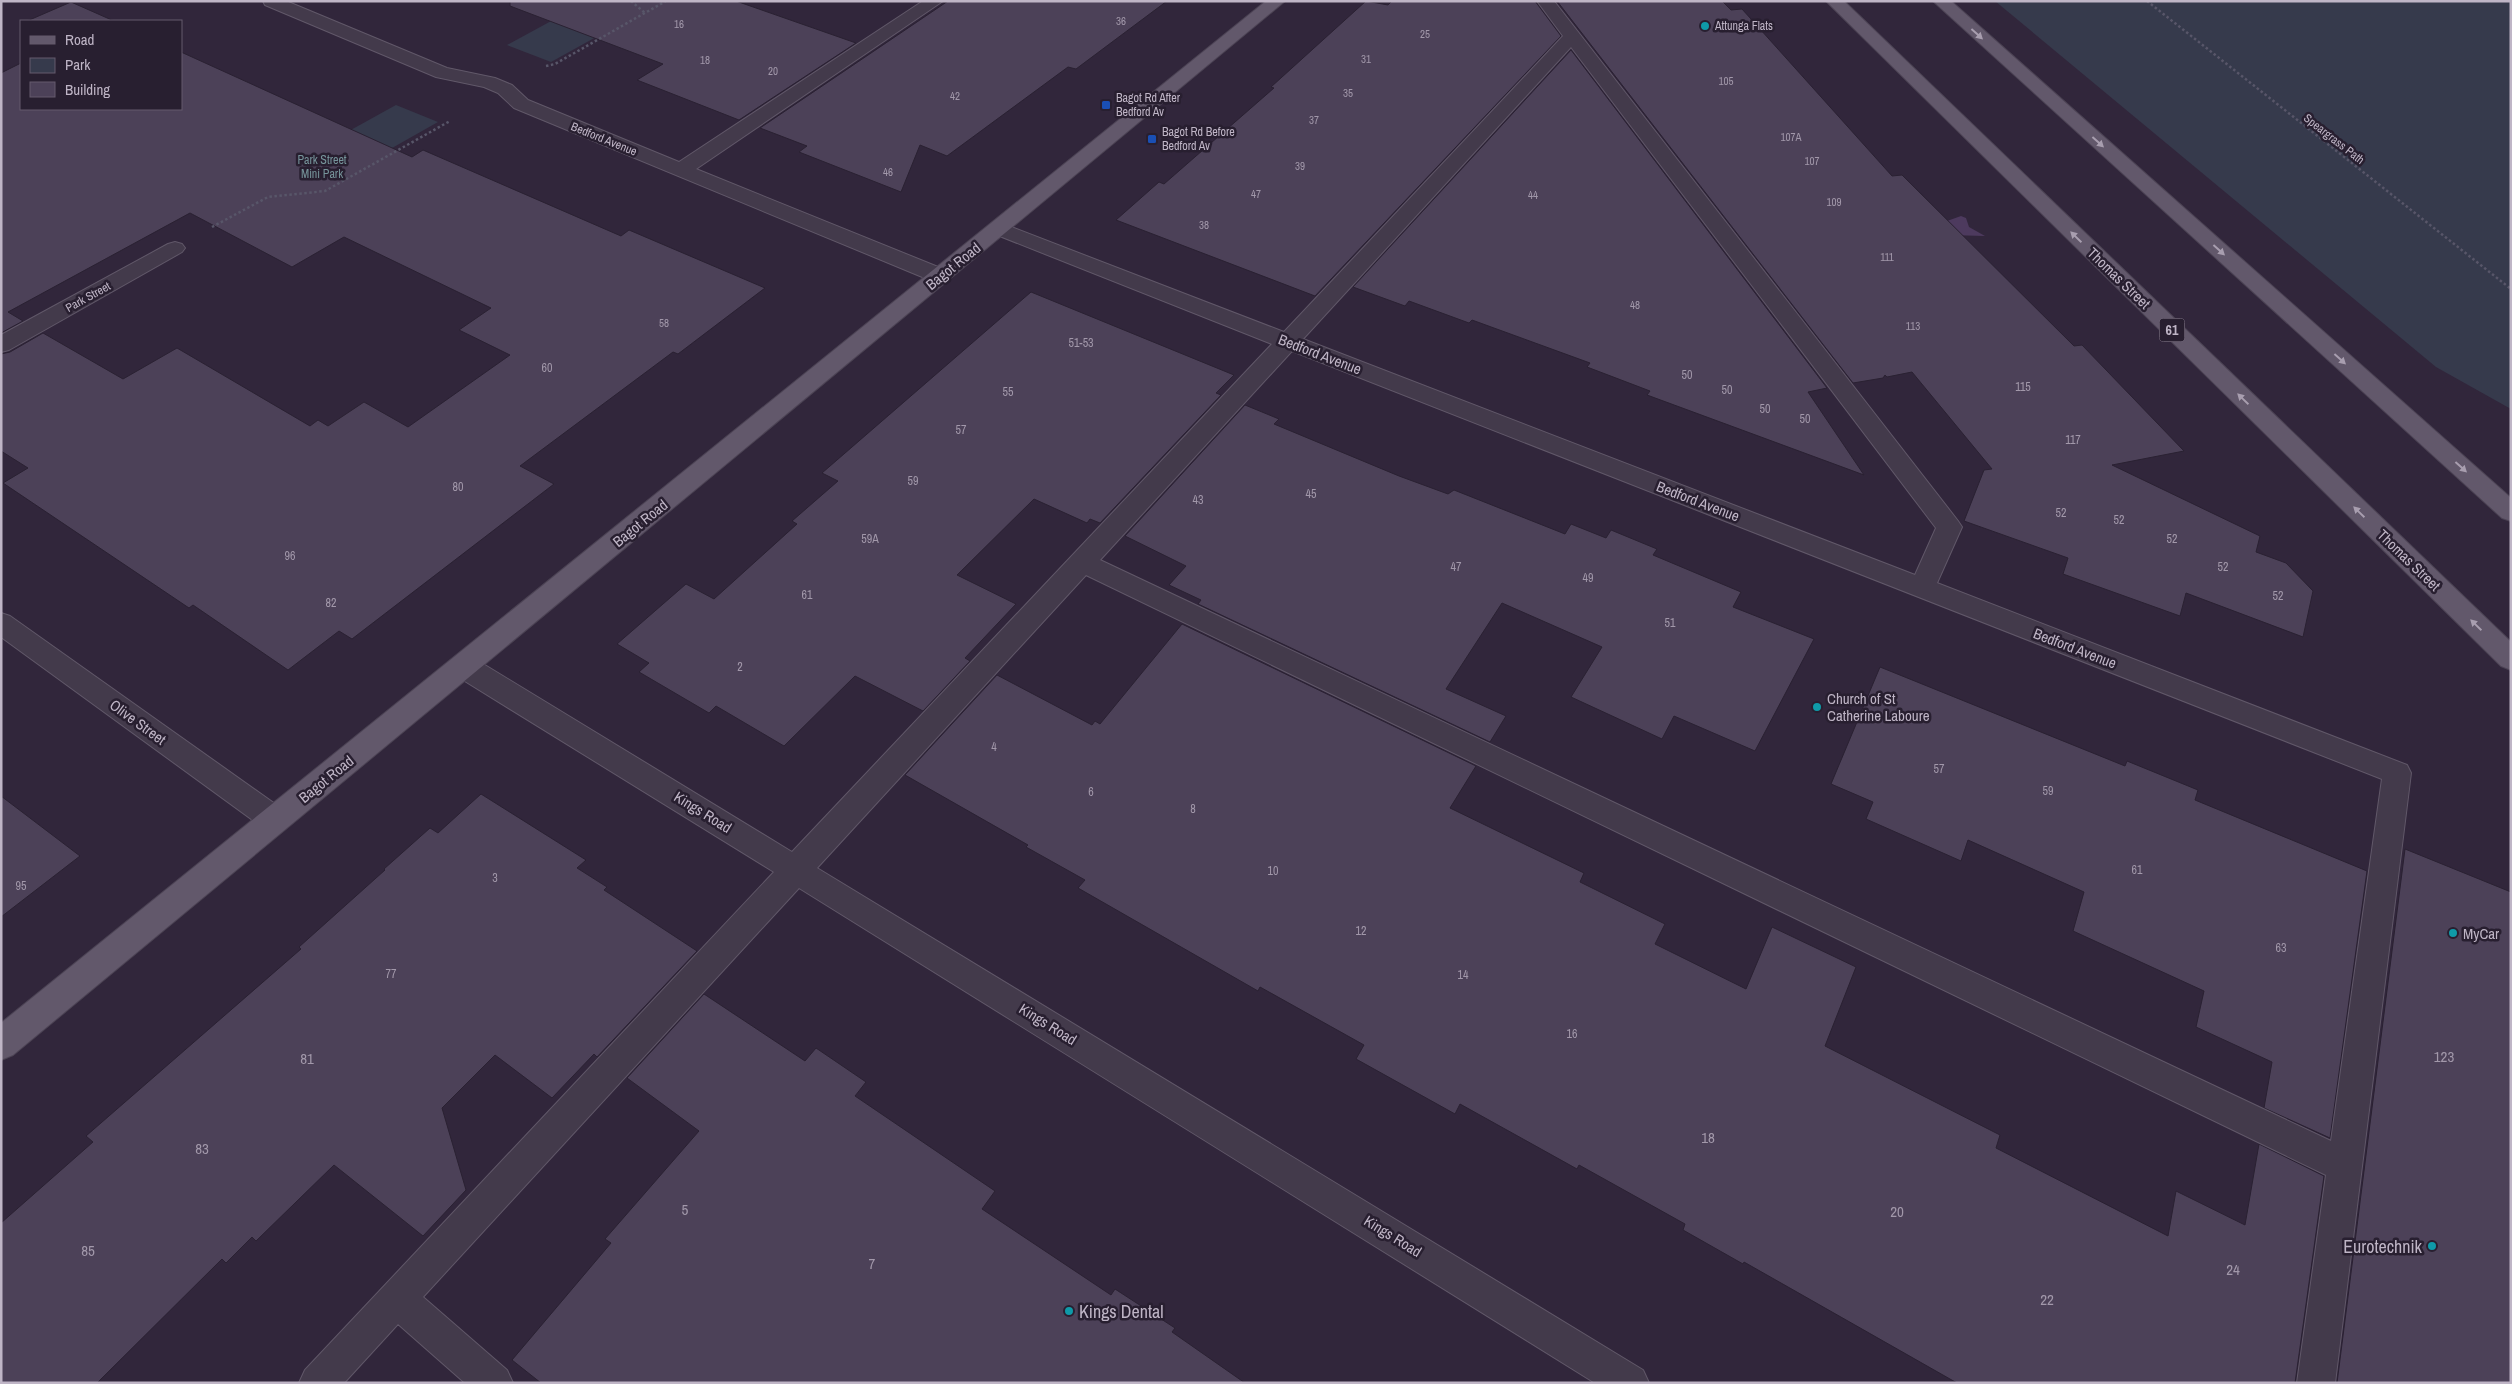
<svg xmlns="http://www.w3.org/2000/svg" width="2512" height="1384" viewBox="0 0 2512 1384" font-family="'Archivo Narrow',sans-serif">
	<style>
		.green { fill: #363a4c }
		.water { fill: #4d3a5e }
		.building { fill: #4c4158; stroke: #2a2132 }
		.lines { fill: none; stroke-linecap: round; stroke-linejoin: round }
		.minor-casing { stroke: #615869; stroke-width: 2 }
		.major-casing { stroke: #4c4354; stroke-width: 2 }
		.path { stroke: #585669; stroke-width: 2.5; stroke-dasharray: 2.5 2.5; stroke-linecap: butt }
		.minor { fill: #433a4b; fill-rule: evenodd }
		.major { fill: #62586b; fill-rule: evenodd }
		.oneway { fill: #a89eaf }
		.culture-dot { fill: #0f9aa8; stroke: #281f30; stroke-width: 2 }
		.transit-dot { fill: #1a4fb4; stroke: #281f30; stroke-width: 2 }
		.labels { text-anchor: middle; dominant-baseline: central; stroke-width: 5; stroke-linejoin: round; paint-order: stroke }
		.far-number-label { font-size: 11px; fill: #a298aa }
		.far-poi-label { font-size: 12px; fill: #bfb5c6; stroke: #281f30; text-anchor: start }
		.far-street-label { font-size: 12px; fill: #bfb5c6; stroke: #281f30 }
		.far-park-label { font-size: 12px; fill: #76949a; stroke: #281f30 }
		.number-label { font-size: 12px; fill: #a298aa }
		.shield { fill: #281f30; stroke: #928899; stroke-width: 1 }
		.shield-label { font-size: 14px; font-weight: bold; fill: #bfb5c6 }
		.street-label { font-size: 15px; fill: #bfb5c6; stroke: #281f30 }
		.poi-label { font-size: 15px; fill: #bfb5c6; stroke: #281f30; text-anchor: start }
		.near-number-label { font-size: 15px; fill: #a298aa }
		.near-poi-label { font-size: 18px; fill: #bfb5c6; stroke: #281f30; text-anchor: end }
	</style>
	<rect width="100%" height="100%" fill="#31263b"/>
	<g class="green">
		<path d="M588,1l64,5 -101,56 -44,-17z"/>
		<path d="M1995,1h516v408l-75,-42z"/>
		<path d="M396,105l42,17 -115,65 -41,-19z"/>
	</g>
	<path class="water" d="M1961,216l5,2 3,9 16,9 -36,-1 -2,-14z"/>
	<g class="building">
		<path d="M510,1h226l120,42 -117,77 -102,-40 26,-16 -153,-58z"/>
		<path d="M948,1h219l-91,68 -8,-2 -121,89 -27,-11 -19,47 -102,-40 8,-6 -47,-18z"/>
		<path d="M1366,1l22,4 4,-4h143l26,35 -246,260 -199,-76 43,-38 5,2 110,-96 -3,-1z"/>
		<path d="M1557,1h165l9,9 11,-1 150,167 10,-1 172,171 8,-1 102,106 -72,14 148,71 -4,16 30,11 27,28 -10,46 -117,-44 -6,23 -117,-42 5,-16 -104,-37 20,-51 8,-1 -80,-97 -25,5 -2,-2 -2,3 -30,5z"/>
		<path d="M71,2l43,19h-87z"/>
		<path d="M1571,50l256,338 -19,4 56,83 -217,-80 3,-4 -63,-24 3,-4 -118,-43 -3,3 -60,-22 -4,5 -52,-19z"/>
		<path d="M181,52l231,105 11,-7 198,86 8,-6 136,58 -87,66 -5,-2 -153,114 34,18 -202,155 -13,-8 -51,39 -95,-65 -4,3 -186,-125 25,-15 -27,-17v-97l9,-2 33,-19 80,46 54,-31 133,78 8,-6 10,6 36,-24 44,25 102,-72 -51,-25 32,-22 -147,-71 -52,30 -102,-54 -182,99 15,9 -22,12v-260l20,-10v46h160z"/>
		<path d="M1031,292l203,83 -18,18 5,2 -121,128 -10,-4 -3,4 -53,-24 -77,76 59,29 -51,54 5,3 -47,50 -68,-35 -71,70 -68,-40 -7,7 -70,-41 10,-9 -32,-19 69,-60 28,15 83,-75 -5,-3 46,-40 -16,-8z"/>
		<path d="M1245,405l34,14 -5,5 125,52 49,18 6,-4 111,44 6,-10 35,14 5,-8 46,19 -4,6 88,37 -8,15 81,32 -59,112 -81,-35 -12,23 -91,-42 31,-50 -100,-44 -56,86 60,27 -16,26 -292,-138 3,-4 -32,-15 17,-19 -61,-30z"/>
		<path d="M1182,624l294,142 -26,42 134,65 -4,9 85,42 -10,20 91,45 26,-62 84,40 -31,79 175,89 -4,13 172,88 8,-45 69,34 14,-81 65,32 -29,207h-338l-213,-121 -1,2 -60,-34 2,-6 -106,-59 -2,4 -117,-65 -5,10 -99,-55 8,-14 -104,-58 -2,4 -180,-103 7,-8 -59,-33 2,-2 -123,-70 92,-100 95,50 3,-4 5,3z"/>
		<path d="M1880,667l245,99 2,-5 71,29 -3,10 172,71 -37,267 -66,-30 8,-46 -76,-35 8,-36 -131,-60 11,-39 -116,-52 -7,21 -95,-42 7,-17 -42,-18z"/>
		<path d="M481,794l105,66 -9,8 30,19 -3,3 93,61 -100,106 -3,-3 -42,44 -57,-43 -53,53 24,82 -43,46 -89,-71 -78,76 -4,-4 -26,26 -4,-4 -125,124h-96v-160l92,-81 -7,-6 215,-187 -2,-2 86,-77 -1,-1 46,-41 8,5z"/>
		<path d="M1,796l79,60 -79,61z"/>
		<path d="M2405,849l106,43v491h-174z"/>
		<path d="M704,994l101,67 11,-13 50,34 -11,14 140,95 -13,18 129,86 4,-6 60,39 -3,4 73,51h-704l-29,-23 99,-117 -6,-4 94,-108 -72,-53z"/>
	</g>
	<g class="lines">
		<g class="minor-casing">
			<g id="minor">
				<path d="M263,1h23l161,67 48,10 17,7 16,15 151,62 244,-161h20l-247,168 252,102 3,5 -3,5 -8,2 -8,-2 -418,-173 -16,-15 -14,-6 -48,-10 -171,-72z"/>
				<path d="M1537,1h17l404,520 4,6 -25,56 470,182 4,8 -76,610h-38l29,-208 -1240,-600 -269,293 826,502 6,13h-54l-796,-495 -376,409 84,73 6,13h-48l-67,-59 -54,59h-45l6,-13 469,-498 -319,-197 -4,-8 4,-8 10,-3 10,3 317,193 480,-508 -280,-111 -3,-4 3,-4 7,-2 7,2 278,107 279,-296zM1571,47l365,481 -21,47 -612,-236zM1292,351l1090,428 -51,362 -1231,-581z"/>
				<path d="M175,242l7,2 3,4 -3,4 -173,98 -8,2v-17l167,-91z"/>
				<path d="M1,613l9,3 275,195 5,9 -5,9 -10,4 -10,-4 -264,-192z"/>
			</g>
		</g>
		<g class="major-casing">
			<g id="major">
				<path d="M1266,1h19l-1272,1054 -12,5v-37z"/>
				<path d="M1826,1h18l667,641v28l-10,-4z"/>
				<path d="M1933,1h18l560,497v23l-9,-3z"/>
			</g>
		</g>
		<g class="path">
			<path d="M631,1l14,12"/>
			<path d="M2147,1l364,288"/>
			<path d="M546,66l9,-2 111,-63"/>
			<path d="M212,227l56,-30 57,-6 125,-70"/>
		</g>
		<use href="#minor" class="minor"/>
		<use href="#major" class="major"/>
	</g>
	<defs><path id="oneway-solid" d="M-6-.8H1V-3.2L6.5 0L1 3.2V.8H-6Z" transform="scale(1.25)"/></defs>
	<g class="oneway">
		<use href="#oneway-solid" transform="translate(1977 34) rotate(42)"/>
		<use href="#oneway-solid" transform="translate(2098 142) rotate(42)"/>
		<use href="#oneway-solid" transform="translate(2076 237) rotate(-136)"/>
		<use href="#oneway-solid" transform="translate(2219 250) rotate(42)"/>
		<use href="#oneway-solid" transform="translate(2340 359) rotate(42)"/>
		<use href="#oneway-solid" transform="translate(2243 399) rotate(-136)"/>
		<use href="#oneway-solid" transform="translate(2461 467) rotate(42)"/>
		<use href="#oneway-solid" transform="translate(2359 512) rotate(-136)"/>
		<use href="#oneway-solid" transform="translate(2476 625) rotate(-136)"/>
	</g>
	<g class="culture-dot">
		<circle cx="1705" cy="26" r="5"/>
		<circle cx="1817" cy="707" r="5"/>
		<circle cx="2453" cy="933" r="5"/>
		<circle cx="2432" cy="1246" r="5"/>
		<circle cx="1069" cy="1311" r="5"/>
	</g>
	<g class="transit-dot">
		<rect x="1101" y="100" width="10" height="10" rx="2.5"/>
		<rect x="1147" y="134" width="10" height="10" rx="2.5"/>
	</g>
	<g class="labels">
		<g class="far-number-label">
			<text x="1121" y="21">36</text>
			<text x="679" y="24">16</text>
			<text x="1425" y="34">25</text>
			<text x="1366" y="59">31</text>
			<text x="705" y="60">18</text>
			<text x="773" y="71">20</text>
			<text x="1726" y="81">105</text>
			<text x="1348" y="93">35</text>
			<text x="955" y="96">42</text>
			<text x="1314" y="120">37</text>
			<text x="1791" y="137">107A</text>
			<text x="1812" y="161">107</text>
			<text x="1300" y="166">39</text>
			<text x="888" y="172">46</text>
			<text x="1256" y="194">47</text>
			<text x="1533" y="195">44</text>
			<text x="1834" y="202">109</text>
			<text x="1204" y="225">38</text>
			<text x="1887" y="257">111</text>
			<text x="1635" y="305">48</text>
			<text x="664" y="323">58</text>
			<text x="1913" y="326">113</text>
		</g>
		<g class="far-poi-label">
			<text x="1715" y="26">Attunga Flats</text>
			<text x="1116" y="98">Bagot Rd After<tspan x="1116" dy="14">Bedford Av</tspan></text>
			<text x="1162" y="132">Bagot Rd Before<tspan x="1162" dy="14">Bedford Av</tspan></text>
		</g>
		<g class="far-street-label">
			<text transform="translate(604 139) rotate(22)">Bedford Avenue</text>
			<text transform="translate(2334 139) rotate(38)">Speargrass Path</text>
			<text transform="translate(88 297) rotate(-29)">Park Street</text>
		</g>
		<g class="far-park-label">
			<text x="322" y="160">Park Street<tspan x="322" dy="14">Mini Park</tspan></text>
		</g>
		<g class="number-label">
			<text x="1081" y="343">51-53</text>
			<text x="547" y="368">60</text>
			<text x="1687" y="375">50</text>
			<text x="2023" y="387">115</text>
			<text x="1727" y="390">50</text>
			<text x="1008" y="392">55</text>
			<text x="1765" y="409">50</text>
			<text x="1805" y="419">50</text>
			<text x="961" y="430">57</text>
			<text x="2073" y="440">117</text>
			<text x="913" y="481">59</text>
			<text x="458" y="487">80</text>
			<text x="1311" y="494">45</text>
			<text x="1198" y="500">43</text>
			<text x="2061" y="513">52</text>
			<text x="2119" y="520">52</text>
			<text x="870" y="539">59A</text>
			<text x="2172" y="539">52</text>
			<text x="290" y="556">96</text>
			<text x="1456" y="567">47</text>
			<text x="2223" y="567">52</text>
			<text x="1588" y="578">49</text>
			<text x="807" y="595">61</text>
			<text x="2278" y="596">52</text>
			<text x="331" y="603">82</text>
			<text x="1670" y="623">51</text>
			<text x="740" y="667">2</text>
			<text x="994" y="747">4</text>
			<text x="1939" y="769">57</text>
			<text x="2048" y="791">59</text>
			<text x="1091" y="792">6</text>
			<text x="1193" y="809">8</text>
			<text x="2137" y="870">61</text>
			<text x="1273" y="871">10</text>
			<text x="495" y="878">3</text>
			<text x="21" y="886">95</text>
			<text x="1361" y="931">12</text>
			<text x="2281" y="948">63</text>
			<text x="391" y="974">77</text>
			<text x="1463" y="975">14</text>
			<text x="1572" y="1034">16</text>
		</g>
		<rect class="shield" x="2159.5" y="318.5" width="25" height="23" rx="4"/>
		<g class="shield-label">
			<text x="2172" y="330">61</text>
		</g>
		<g class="street-label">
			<text transform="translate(953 266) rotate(-39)">Bagot Road</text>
			<text transform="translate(2119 278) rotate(44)">Thomas Street</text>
			<text transform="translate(1320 354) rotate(21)">Bedford Avenue</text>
			<text transform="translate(1698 501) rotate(21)">Bedford Avenue</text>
			<text transform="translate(640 523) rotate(-39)">Bagot Road</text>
			<text transform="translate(2409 560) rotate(44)">Thomas Street</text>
			<text transform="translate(2075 648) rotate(21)">Bedford Avenue</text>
			<text transform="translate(138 722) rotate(36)">Olive Street</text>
			<text transform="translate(326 779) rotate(-39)">Bagot Road</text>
			<text transform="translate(703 812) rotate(32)">Kings Road</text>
			<text transform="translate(1048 1024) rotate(32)">Kings Road</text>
			<text transform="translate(1393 1236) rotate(32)">Kings Road</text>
		</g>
		<g class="poi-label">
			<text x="1827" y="698">Church of St<tspan x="1827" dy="17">Catherine Laboure</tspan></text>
			<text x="2463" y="933">MyCar</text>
		</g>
		<g class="near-number-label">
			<text x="2444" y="1056">123</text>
			<text x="307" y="1058">81</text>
			<text x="1708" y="1137">18</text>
			<text x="202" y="1148">83</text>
			<text x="685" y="1209">5</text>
			<text x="1897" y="1211">20</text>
			<text x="88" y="1250">85</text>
			<text x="872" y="1263">7</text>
			<text x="2233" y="1269">24</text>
			<text x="2047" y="1299">22</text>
		</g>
		<g class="near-poi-label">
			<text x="2422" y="1246">Eurotechnik</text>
			<text x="1079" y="1311" text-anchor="start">Kings Dental</text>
		</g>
	</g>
	<rect width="2512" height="1384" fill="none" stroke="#bfb5c6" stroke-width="5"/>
	<rect x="20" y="20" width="162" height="90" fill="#281f30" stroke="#645b6c"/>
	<rect x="30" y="36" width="25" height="8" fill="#62586b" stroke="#645b6c"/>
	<text x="65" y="45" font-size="15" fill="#bfb5c6">Road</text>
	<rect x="30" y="58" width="25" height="15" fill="#363a4c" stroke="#645b6c"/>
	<text x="65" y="70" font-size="15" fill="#bfb5c6">Park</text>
	<rect x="30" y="82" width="25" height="15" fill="#4c4158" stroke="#645b6c"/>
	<text x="65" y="95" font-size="15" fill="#bfb5c6">Building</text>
</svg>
